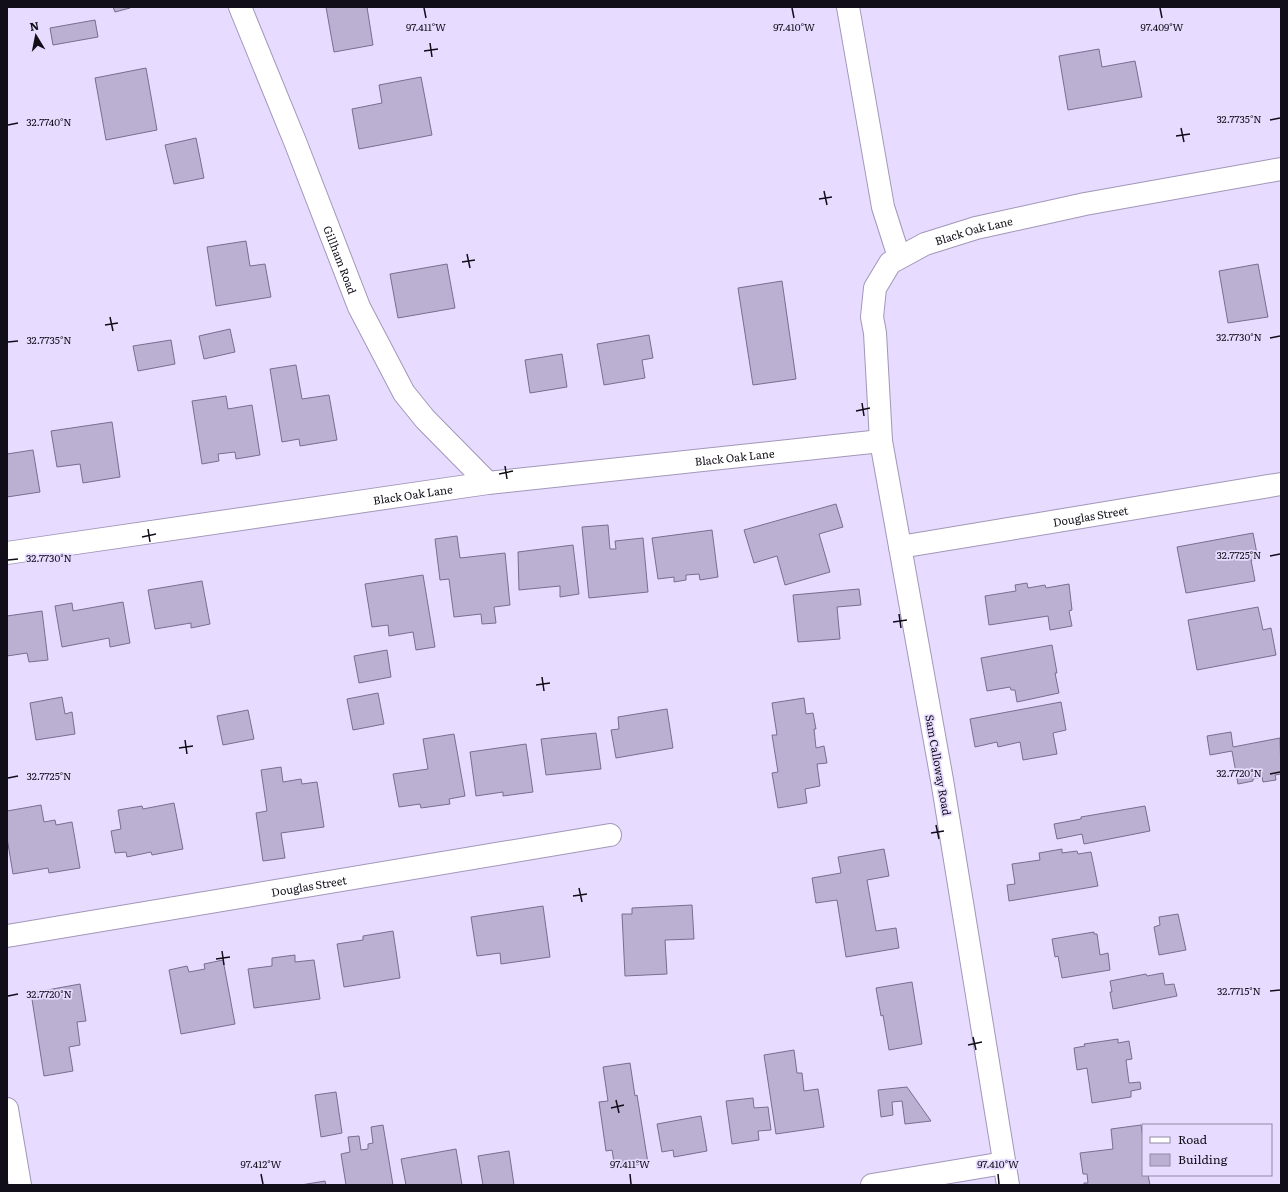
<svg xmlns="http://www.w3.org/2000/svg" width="1288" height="1192" viewBox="0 0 1288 1192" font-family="Literata,serif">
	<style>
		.building { fill: #bcb0d2; stroke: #796e8e }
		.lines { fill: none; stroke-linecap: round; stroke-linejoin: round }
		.street-casing { stroke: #a297b8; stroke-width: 24 }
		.street { stroke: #fff; stroke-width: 22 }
		.ticks { fill: none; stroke: #120e19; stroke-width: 1.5 }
		.labels { text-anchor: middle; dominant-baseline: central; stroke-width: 3.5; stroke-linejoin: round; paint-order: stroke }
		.street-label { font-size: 11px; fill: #120e19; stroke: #e7dbff }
		.ticks-label { font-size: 10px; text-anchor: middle; fill: #120e19; stroke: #e7dbff; stroke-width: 3.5; stroke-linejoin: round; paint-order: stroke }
	</style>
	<rect width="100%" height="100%" fill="#e7dbff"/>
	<g class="building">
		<path d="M113,7h16l1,1 -15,4z"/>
		<path d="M326,7h41l6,38 -39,7z"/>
		<path d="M95,20l3,17 -45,8 -3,-17z"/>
		<path d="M1099,49l3,18 33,-6 7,36 -74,13 -9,-54z"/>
		<path d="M146,68l11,62 -51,10 -11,-62z"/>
		<path d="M421,77l11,58 -73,14 -7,-40 30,-6 -3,-18z"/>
		<path d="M196,138l8,40 -30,6 -9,-39z"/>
		<path d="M246,241l4,25 15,-2 6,33 -55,9 -9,-59z"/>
		<path d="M447,264l8,44 -57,10 -8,-44z"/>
		<path d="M1258,264l10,53 -40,6 -9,-52z"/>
		<path d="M782,281l14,98 -43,6 -15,-97z"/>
		<path d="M230,329l5,23 -31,7 -5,-23z"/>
		<path d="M649,335l4,23 -11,2 3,18 -41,7 -7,-41z"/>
		<path d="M171,340l4,24 -37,7 -5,-25z"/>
		<path d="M562,354l5,33 -37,6 -5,-33z"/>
		<path d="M296,365l6,34 27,-4 8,45 -37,6 -1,-7 -17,3 -12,-73z"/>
		<path d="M226,396l2,13 24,-4 8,50 -24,4 -1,-7 -17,2 1,7 -17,3 -10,-63z"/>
		<path d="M112,422l8,55 -37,6 -3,-19 -23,3 -6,-36z"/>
		<path d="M33,450l7,42 -33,5v-43z"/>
		<path d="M836,504l7,23 -24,7 11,38 -45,13 -8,-29 -23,7 -10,-33z"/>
		<path d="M608,525l2,24h6l-1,-8 28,-3 5,54 -59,6 -7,-71z"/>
		<path d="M712,530l6,47 -18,3 -1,-6 -13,1v5l-12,2v-5l-16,2 -6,-41z"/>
		<path d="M1253,533l5,26 -7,1 4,21 -69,12 -9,-46z"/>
		<path d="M457,536l3,22 45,-5 5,52 -16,2 2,16 -14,1 -1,-10 -27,3 -5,-38 -9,1 -5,-41z"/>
		<path d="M573,545l6,49 -19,3v-11l-41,4 -1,-38z"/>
		<path d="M423,575l12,72 -19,3 -3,-18 -24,4 -1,-11 -16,2 -7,-43z"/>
		<path d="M202,581l8,43 -19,4v-5l-36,6 -7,-39z"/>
		<path d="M1027,583l1,5 17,-3 1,3 23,-4 3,26 -3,1 3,15 -22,4 -2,-14 -59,9 -4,-29 31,-5 -1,-6z"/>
		<path d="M859,589l2,16 -24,2 3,32 -42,3 -5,-47z"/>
		<path d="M123,602l7,41 -20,4 -1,-9 -47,9 -7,-41 17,-3 1,8z"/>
		<path d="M1258,607l5,23 8,-2 5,27 -79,15 -9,-50z"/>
		<path d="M42,611l6,49 -19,2 -2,-9 -20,3v-40z"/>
		<path d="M1052,645l5,28h-2l4,20 -42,9 -2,-12h-4l-1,-3 -23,4 -6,-33z"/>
		<path d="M387,650l4,27 -32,6 -5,-27z"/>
		<path d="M378,693l6,31 -31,6 -6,-31z"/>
		<path d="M62,697l3,17 7,-2 3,22 -39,6 -6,-37z"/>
		<path d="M804,698l2,16 7,-1 3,16h-2l2,19 8,-2 3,17 -10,1 3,22 -15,3 2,14 -29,5 -6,-35 6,-1 -6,-37h5l-5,-32z"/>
		<path d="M1061,702l5,28 -13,3 4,21 -34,6 -3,-18 -22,5 -1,-5 -22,5 -5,-28z"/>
		<path d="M667,709l6,39 -57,10 -5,-28 8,-1 -1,-12z"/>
		<path d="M248,710l6,29 -31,6 -6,-29z"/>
		<path d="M1231,732l2,15 47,-9 1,36 -6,1 1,5 -13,2 -1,-5 -9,2v2l-15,3 -6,-33 -22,4 -3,-19z"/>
		<path d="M596,733l5,36 -55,6 -5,-36z"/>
		<path d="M454,734l11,62 -16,3 1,5 -29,4 -1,-4 -21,3 -6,-33 35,-5 -5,-30z"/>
		<path d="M526,744l7,48 -30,4v-4l-27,4 -6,-44z"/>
		<path d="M281,767l2,15 18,-3 1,5 15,-2 7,45 -43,6 4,25 -22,3 -7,-48 11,-2 -6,-41z"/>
		<path d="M174,803l9,46 -31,6 -1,-3 -24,5 -1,-5 -11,1 -4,-22 10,-2 -3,-19 24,-4 1,3z"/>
		<path d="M41,805l3,17 11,-2 1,5 16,-3 8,46 -31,5 -1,-5 -35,6 -6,-36v-27z"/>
		<path d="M1145,806l5,25 -66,13 -2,-10 -25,5 -3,-15 27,-5v-2z"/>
		<path d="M884,849l5,27 -22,4 9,51 20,-3 3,20 -53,9 -9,-57 -21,3 -4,-25 29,-5 -3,-16z"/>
		<path d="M1062,849v4l15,-2 1,3 13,-2 7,34 -89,15 -2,-16 8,-1 -3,-20 28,-4 -1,-7z"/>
		<path d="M692,905l2,34 -29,1 2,34 -42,2 -3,-62h10v-6z"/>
		<path d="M543,906l7,51 -49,7 -1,-11 -23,3 -6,-39z"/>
		<path d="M1178,914l8,36 -27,5 -5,-28 6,-2 -1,-8z"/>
		<path d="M393,931l7,47 -56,9 -7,-43 26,-4v-4z"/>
		<path d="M1094,932v2h3l3,21 8,-2 2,17 -48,8 -4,-22 -3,1 -3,-18z"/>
		<path d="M295,955v7l19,-2 6,39 -66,9 -6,-39 24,-3v-8z"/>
		<path d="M223,960l12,64 -54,10 -12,-64 18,-4 2,6 16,-3 -1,-5z"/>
		<path d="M1163,973l2,12 9,-1 3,12 -64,13 -3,-17h2l-2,-11 36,-7 1,2z"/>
		<path d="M912,982l10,62 -33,6 -6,-35 -2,1 -5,-28z"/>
		<path d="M80,984l6,37 -9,1 3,23 -11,2 4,24 -29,5 -13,-83z"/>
		<path d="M1118,1039v4l11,-2 3,18 -6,1 3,23 11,-1 1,7 -10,2v6l-39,6 -5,-35 -10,2 -3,-22 11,-2 -1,-2z"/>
		<path d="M794,1050l3,23h5l2,18 14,-2 6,38 -48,7 -12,-79z"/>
		<path d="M630,1063l5,33 2,-1 11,68 -33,5 -3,-18 -6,1 -7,-49 9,-1 -5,-34z"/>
		<path d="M907,1087l24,34 -26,3 -3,-23 -10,1 1,13 -12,2 -3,-27z"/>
		<path d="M336,1092l6,41 -21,4 -6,-42z"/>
		<path d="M753,1098l1,10 14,-1 3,23 -13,1 1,9 -27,4 -6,-43z"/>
		<path d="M701,1116l6,35 -33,6 -1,-7 -11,2 -5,-28z"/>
		<path d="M383,1125l10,60h-47l-5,-31 9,-2 -2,-15 11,-1 2,14 7,-1v-5l5,-1 -2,-16z"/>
		<path d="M1141,1125l2,13v37h5l2,10h-66v-2h4l-1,-9h-4l-3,-21 33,-4 -2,-20z"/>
		<path d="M456,1149l6,36h-56l-5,-26z"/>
		<path d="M509,1151l5,34h-31l-5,-29z"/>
		<path d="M325,1181l1,4h-25z"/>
	</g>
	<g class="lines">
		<g class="street-casing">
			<g id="street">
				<path id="s1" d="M240,7l56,137 63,163 45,86 21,26 63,64"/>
				<path d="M848,7l35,200 16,50"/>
				<path id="s2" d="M900,547l381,-63"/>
				<path id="s3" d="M7,553l481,-70 393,-42"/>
				<path id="s4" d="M7,936l603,-101"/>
				<path d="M7,1109l13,76"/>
				<path d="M872,1185l132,-22"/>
				<path id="s5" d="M1008,1185l-66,-405 -61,-339 -6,-108 -3,-16 3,-29 15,-25 35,-19 51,-16 109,-24 196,-35"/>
			</g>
		</g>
		<use href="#street" class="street"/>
	</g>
	<path class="ticks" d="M424,8l2,10M792,8l2,10M1160,8l2,10M430,43l2,14M424,51l14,-2M1270,120l10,-2M8,125l10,-2M1181,128l3,14M1176,136l14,-2M824,191l3,14M819,199l13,-2M467,254l3,14M462,262l13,-2M110,317l3,14M105,325l13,-2M1270,338l10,-2M8,342l10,-1M862,403l2,13M856,411l14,-3M505,466l2,13M499,474l14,-3M148,529l2,13M142,537l14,-3M1270,556l10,-2M8,560l10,-1M899,614l2,14M893,622l14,-2M542,677l2,14M536,685l14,-2M185,740l2,14M179,748l14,-2M1270,774l10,-2M8,778l10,-2M936,825l3,14M931,833l13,-2M579,888l3,14M573,896l14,-2M222,951l2,14M216,959l14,-2M1270,991l10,-1M8,996l10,-2M973,1037l3,13M968,1045l14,-3M616,1100l3,13M611,1108l13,-3M261,1174l2,10M630,1174l1,10M998,1174l1,10"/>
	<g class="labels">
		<g class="street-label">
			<text stroke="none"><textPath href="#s5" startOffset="1028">Black Oak Lane</textPath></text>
			<text stroke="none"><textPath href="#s1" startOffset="272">Gillham Road</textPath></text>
			<text stroke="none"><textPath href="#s3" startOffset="734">Black Oak Lane</textPath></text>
			<text stroke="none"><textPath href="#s3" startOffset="410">Black Oak Lane</textPath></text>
			<text stroke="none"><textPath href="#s2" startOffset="193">Douglas Street</textPath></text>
			<text transform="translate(939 765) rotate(80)">Sam Calloway Road</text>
			<text stroke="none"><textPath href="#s4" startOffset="306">Douglas Street</textPath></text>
		</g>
	</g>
	<g class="ticks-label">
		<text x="1162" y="31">97.409°W</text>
		<text x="426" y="31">97.411°W</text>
		<text x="794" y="31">97.410°W</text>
		<text x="1239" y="123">32.7735°N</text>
		<text x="49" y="126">32.7740°N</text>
		<text x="1239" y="341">32.7730°N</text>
		<text x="49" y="344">32.7735°N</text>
		<text x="1239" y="559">32.7725°N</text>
		<text x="49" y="562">32.7730°N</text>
		<text x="1239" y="777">32.7720°N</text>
		<text x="49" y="780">32.7725°N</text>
		<text x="1239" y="995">32.7715°N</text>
		<text x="49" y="998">32.7720°N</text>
		<text x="261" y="1168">97.412°W</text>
		<text x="630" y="1168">97.411°W</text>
		<text x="998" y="1168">97.410°W</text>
	</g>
	<rect width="1288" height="1192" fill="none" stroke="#120e19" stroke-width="16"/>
	<rect x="1142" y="1124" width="130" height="52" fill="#e7dbff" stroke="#9289a3"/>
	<rect x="1150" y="1137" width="20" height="6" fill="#ffffff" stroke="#9289a3"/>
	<text x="1178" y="1144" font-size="12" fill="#120e19">Road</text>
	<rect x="1150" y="1154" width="20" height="12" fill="#bcb0d2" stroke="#9289a3"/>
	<text x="1178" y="1164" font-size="12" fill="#120e19">Building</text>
	<g transform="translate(36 36) rotate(350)" stroke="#e7dbff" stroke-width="3" paint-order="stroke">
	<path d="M0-3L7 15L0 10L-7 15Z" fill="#120e19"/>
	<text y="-6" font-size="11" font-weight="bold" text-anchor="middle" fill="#120e19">N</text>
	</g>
</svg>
